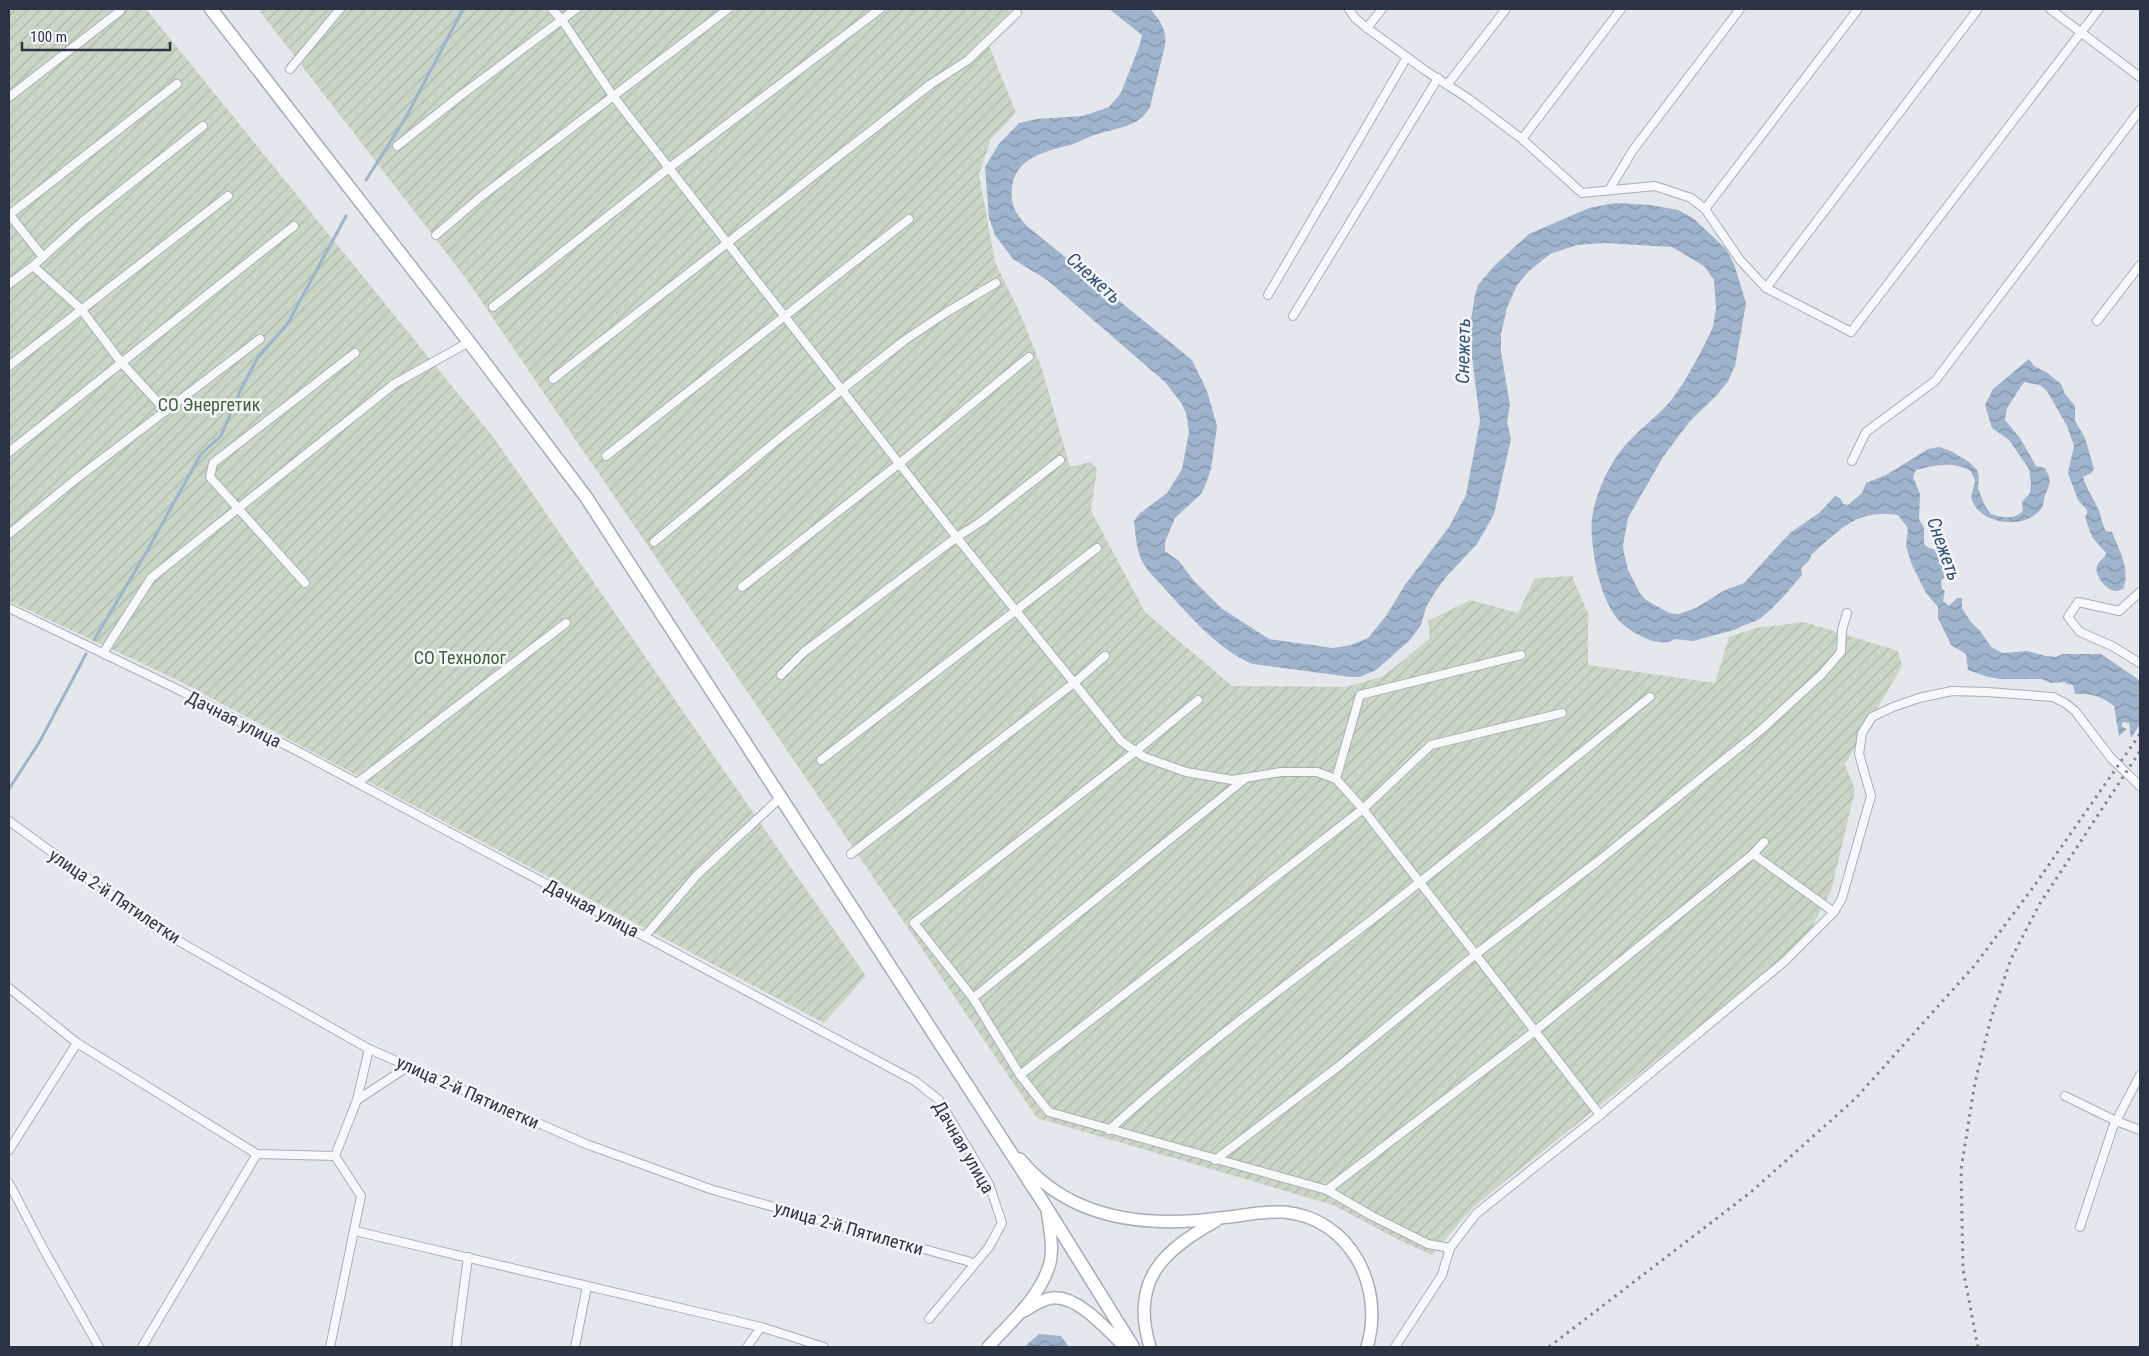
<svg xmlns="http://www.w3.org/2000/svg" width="2149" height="1356" viewBox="0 0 2149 1356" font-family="'Roboto Condensed',sans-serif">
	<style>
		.garden { fill: url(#garden-furrows) }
		.water { fill: url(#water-waves) }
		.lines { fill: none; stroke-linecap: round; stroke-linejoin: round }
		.stream { stroke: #9fb4cc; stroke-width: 3 }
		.street-casing { stroke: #a9aeb7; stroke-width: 10 }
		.secondary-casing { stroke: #a9aeb7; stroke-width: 14 }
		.primary-casing { stroke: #a3abb8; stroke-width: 15 }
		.street { stroke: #f7f8fa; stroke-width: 8 }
		.secondary { stroke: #fff; stroke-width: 11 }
		.primary { stroke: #fff; stroke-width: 12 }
		.rail { stroke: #7d8696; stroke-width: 3; stroke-dasharray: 2.5 5; stroke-linecap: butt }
		.labels { text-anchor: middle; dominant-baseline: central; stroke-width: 5; stroke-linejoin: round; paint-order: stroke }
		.park-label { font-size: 18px; fill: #3f6138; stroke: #f4f6f9 }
		.street-label { font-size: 18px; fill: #2b3445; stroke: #f4f6f9 }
		.water-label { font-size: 19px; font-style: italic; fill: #34527a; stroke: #f4f6f9 }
	</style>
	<defs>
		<pattern id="garden-furrows" width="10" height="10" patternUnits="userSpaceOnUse" patternTransform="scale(1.25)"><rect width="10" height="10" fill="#c9d6c5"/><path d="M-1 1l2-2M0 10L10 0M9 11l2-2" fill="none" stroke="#adb8ab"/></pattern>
		<pattern id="water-waves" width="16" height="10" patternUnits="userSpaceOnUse" patternTransform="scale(1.25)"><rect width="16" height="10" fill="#9fb4cc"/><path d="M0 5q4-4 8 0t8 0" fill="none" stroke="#8293a7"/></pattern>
	</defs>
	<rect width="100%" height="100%" fill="#e4e7ec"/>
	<g class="garden">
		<path d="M9,9h137l348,429 372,538 -42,47 -647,-343 -168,-79z"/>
		<path d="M258,9h748l5,2 -25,27 30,75 -25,26 -12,35 16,88 25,51 21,53 29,101 21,-5 6,7 -6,42 54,101 87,74 114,1 38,-11 46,-38 -2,-17 42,-21 48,13 17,-35 37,-2 16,37v52l127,18 14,-46 27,-9 48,-6 94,29 4,15 -57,98 10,26 -24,101 -27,51 -331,265 -41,48 -33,-15 -66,-35 -296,-87 -572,-841z"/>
	</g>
	<g class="water">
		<path d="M1109,9h41c10,11 17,21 15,36l-15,62c-11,20 -33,21 -53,27 -7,2 -14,6 -21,9 -25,8 -61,12 -64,45 -2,17 4,26 15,38l165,134 15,31 10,35 -6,43 -6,17 -4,8 -26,24 -10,24v9l14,10 15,20 27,27 48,31 64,9 18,-3 17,-7 18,-22 19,-31 44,-58 17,-32 14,-74 -11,-89 6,-37 3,-10 17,-20 34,-31 60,-26 26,-5 36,2 27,5 15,8 33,31 8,15 12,39 -11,63 -7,15 -11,14 -27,26 -27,36 -35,61 -5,27 1,8 4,17 12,23 6,7 23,13 10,1 17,-6 29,-18 19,-7 46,-50 29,-20 16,-17 5,2 3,6 5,1 14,-12 4,-10 20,-8 42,-26 11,-2 12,4 18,11 8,8 2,7 -1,11 6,16 7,10c11,4 23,6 32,-3l-1,-9 8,-9 1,-10 -2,-14 -20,-29 -17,-12 -7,-23 8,-16 36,-30 5,7 12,6 15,12 4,10 10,12v15l10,17 9,31 -3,4 -8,4c4,13 11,22 16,34 3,8 3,13 7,20l6,1c7,18 19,38 11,57 -1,1 -7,2 -8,2 -9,-1 -21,-16 -18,-25 2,-6 8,-7 9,-13l-14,-16 -7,-20 2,-3v-4l-9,-10 -10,-27 6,-27 -7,-20 -20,-35 -7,-6 -16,-3 -17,26 -2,12 15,18 16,28 9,2c6,11 6,14 1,25 -4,8 0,13 -9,20 -14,14 -44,11 -58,-2 -3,-3 -6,-8 -8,-13l4,-17 -4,-10c-19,-10 -35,-6 -55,-1l-3,7 7,17 -1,25 5,9v16l5,4 10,3v12l14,10 -12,7 1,9 3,2 -2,10 6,5 8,-8h5v10l8,13 11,11 10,15 12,6 24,-2 19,5 10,1 7,-3h38l38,26 1,44 -12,19 3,-5 -2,-15 -5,-1 -2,1v4l5,2 -8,7 -5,-30c-12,-9 -23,-13 -39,-12l-2,-9 -6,-1 -2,-2 -14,1 -9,-4h-42l-12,-2 -20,-7 -2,-16 -15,-9 -13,-27v-11l-12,-14 -14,-28 -6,-19 2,-18 -10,-13c-42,-6 -56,13 -86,39l-3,7 -8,7 1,7c-13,15 -26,32 -43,44 -6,4 -15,5 -22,10l-44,12 -18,-2c-14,10 -38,-4 -49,-12 -15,-11 -22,-31 -27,-48 -4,-14 -9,-46 -7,-60 2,-21 15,-50 27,-66 15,-21 38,-35 53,-54 16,-21 30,-49 41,-72l3,-19 -2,-28 -10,-14 -32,-19 -68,-4 -27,2 -27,9 -21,17 -12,14 -10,23 -6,26v18l9,53 -3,17 4,17 -17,75 -17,30 -31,33 -11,15 -9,15 -5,18 -11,15 -34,30 -16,7h-9l-98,-13c-33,-12 -65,-50 -88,-75 -6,-7 -15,-15 -20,-23 -9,-14 -9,-29 -11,-45l5,-7 28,-21 15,-24 7,-37 -3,-19 -4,-9 -17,-22 -118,-102 -34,-21 -18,-24 -6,-17 -4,-51 14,-23 20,-21 18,-4 46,-3 26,-9 12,-14 19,-49 2,-9z"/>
		<path d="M1039,1334l22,2 8,11h-45z"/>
	</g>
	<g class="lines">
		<g class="stream">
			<path d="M366,180l39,-61 58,-110"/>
			<path d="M94,640l49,-82 58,-104 20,-18 19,-45 17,-32 31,-36 58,-107"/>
			<path d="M9,789l31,-48 46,-87"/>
		</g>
		<g class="street-casing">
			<g id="street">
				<path d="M552,9l10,11 51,76 345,443 163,202 23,16 42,15 46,8 49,-8h36l19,7 27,30 237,306"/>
				<path d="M1349,9l6,9 12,10 59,43 43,28 53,40 60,54 73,-7 36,12 14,11 35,51 26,28 85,44 248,-323"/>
				<path d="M2050,9l90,68"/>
				<path d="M1367,28l15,-19"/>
				<path d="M290,69l50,-60"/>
				<path d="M1447,85l59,-76"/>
				<path d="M9,97l111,-86"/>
				<path d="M1522,139l99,-130"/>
				<path d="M397,146l63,-50 116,-87"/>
				<path d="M1609,190l24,-40 107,-141"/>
				<path d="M1705,209l153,-200"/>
				<path d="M9,214l34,43"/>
				<path d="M9,215l168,-131"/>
				<path d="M436,235l47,-40 245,-186"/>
				<path d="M33,266l48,43 40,53 45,49"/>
				<path d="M9,284l24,-18 49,-44 121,-96"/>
				<path d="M1766,288l212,-279"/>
				<path d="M1268,295l139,-238"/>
				<path d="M493,307l176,-139 211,-159"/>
				<path d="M1293,316l145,-238"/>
				<path d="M2097,321l43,-56"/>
				<path d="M9,366l219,-170"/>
				<path d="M553,379l378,-295 37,-24 49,-47"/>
				<path d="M9,452l285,-226"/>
				<path d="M606,456l303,-237"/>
				<path d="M1852,461l14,-29 69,-51 205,-271"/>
				<path d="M9,534l67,-55 184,-140"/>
				<path d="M654,542l126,-104 125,-98 42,-28 49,-29"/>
				<path d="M305,583l-95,-106 3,-14 142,-110"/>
				<path d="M742,587l158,-124 129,-106"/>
				<path d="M2140,592l-21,19 -41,-9 -10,15 12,15 32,14 28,17"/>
				<path d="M9,608l166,80 128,66 612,327 24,19 50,84 13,39 -13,24 -60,72"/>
				<path d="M103,653l48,-75 243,-194 75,-42"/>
				<path d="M781,675l23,-23 153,-115 25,-16 78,-61"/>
				<path d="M1198,700l-62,51 -222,172 59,75 47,77 29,37 278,78 45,26 56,28 22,4"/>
				<path d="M821,760l276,-212"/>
				<path d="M1336,779l24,-84 161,-40"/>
				<path d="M357,783l209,-160"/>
				<path d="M9,821l150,109 210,119 217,95 127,46 261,73"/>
				<path d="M851,854l223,-171 31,-27"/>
				<path d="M1753,854l81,58"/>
				<path d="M645,936l52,-61 83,-77"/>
				<path d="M9,988l68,55 180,111 78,2 26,40 -31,151"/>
				<path d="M973,998l273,-220"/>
				<path d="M1020,1075l343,-266 68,-64 131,-32"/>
				<path d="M2065,1096l51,25 24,9"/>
				<path d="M357,1100l52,-34"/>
				<path d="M1109,1130c82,-75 172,-141 260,-208 95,-74 188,-150 281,-225"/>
				<path d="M9,1150l68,-107"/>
				<path d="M335,1156l22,-56 12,-51"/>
				<path d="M1215,1160l124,-94 137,-112 121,-92 164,-132 61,-56 19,-22 1,-22 5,-17"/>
				<path d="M9,1183l35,67 55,97"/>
				<path d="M1327,1190l208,-159 218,-177 11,-12"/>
				<path d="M2080,1227l33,-100 27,-52"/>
				<path d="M355,1231l406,96 63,20"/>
				<path d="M142,1347l115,-193"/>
				<path d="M456,1347l12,-90"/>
				<path d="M575,1347l12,-61"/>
				<path d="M747,1347l14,-20"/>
				<path d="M1395,1347l47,-72 8,-27 26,-34 124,-99 185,-154 49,-49 8,-14 29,-102 -12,-42 3,-21 10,-16 21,-10 26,-9 33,-7 35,1 66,5 12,6 10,8 36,47 29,28"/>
			</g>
		</g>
		<g class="secondary-casing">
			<g id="secondary">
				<path d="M1020,1159c50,61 127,69 200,59 22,-2 42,-7 64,-6 67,6 101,76 83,135"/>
				<path d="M1024,1311c9,-5 18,-12 28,-13 26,-3 56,33 73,49"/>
				<path d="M988,1347c22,-24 53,-51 62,-84 4,-16 -1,-37 -3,-54"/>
				<path d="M1150,1347c-20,-66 12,-96 66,-126"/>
			</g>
		</g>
		<g class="primary-casing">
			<path id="primary" d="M211,9l258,333 117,155 460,710 87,140"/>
		</g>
		<use href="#street" class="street"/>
		<use href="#secondary" class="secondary"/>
		<use href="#primary" class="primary"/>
		<g class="rail">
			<path d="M1549,1347l202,-155 105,-94 119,-133 57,-76 108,-155"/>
			<path d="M1978,1347l-15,-78 -2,-99 14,-88 16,-64 20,-59 28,-54 101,-154"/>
		</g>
	</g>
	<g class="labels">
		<g class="park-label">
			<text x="209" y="404">СО Энергетик</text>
			<text x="460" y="657">СО Технолог</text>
		</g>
		<g class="street-label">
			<text transform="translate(234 719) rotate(27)">Дачная улица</text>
			<text transform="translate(115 896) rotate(34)">улица 2-й Пятилетки</text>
			<text transform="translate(592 908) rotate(28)">Дачная улица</text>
			<text transform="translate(468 1092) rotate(24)">улица 2-й Пятилетки</text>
			<text transform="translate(964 1147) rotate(60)">Дачная улица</text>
			<text transform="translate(849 1228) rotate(16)">улица 2-й Пятилетки</text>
		</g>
		<g class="water-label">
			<text transform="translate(1094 278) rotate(42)">Снежеть</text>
			<text transform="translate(1463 351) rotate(-89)">Снежеть</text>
			<text transform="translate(1944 549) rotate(70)">Снежеть</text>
		</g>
	</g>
	<rect width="2149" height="1356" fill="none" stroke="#2b3445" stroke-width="20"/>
	<path d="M22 42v8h148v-8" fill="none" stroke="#2b3445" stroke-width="2.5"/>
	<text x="30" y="42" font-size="15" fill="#2b3445" stroke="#f4f6f9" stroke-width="4" paint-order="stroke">100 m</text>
</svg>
